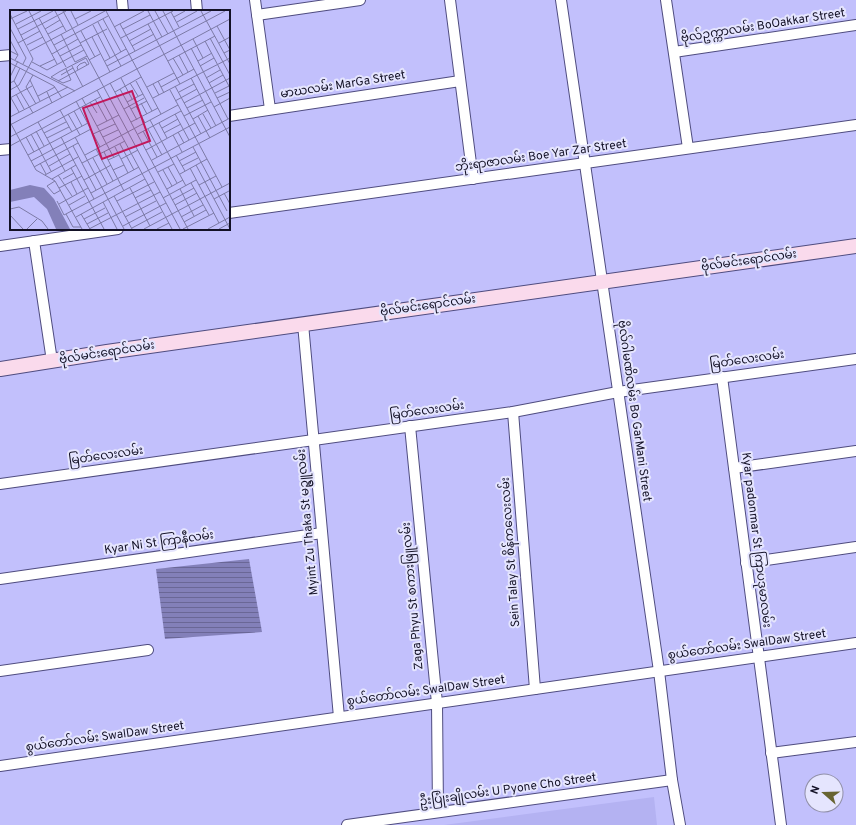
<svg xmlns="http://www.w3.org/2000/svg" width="856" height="825" viewBox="0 0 856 825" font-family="Overpass,'Noto Sans Myanmar',sans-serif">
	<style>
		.built { fill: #b4b2f2 }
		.water { fill: url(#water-rules) }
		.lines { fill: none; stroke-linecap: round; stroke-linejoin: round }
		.street-casing { stroke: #4f4c7f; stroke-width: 12 }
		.secondary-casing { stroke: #4f4c7f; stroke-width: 16 }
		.street { stroke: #fff; stroke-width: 10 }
		.secondary { stroke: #fadaec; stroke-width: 14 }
		.labels { text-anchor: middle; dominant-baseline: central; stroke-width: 4; stroke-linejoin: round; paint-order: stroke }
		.street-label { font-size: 12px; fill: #131126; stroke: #e5e5fe }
		.inset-road { fill: none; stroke: #7c7aa6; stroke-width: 1 }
		.view { fill: #c2185b; fill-opacity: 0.15; stroke: #c2185b; stroke-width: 2 }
		.inset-edge { fill: none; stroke: #131126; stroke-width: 2 }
	</style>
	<defs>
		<pattern id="water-rules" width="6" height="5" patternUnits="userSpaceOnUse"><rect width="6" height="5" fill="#8380b9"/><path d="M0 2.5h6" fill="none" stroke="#6a6796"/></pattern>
	</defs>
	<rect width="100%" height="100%" fill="#c2c0fc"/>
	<path class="built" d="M654,797l3,28h-213z"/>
	<path class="water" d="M249,559l13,73 -97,7 -9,-70z"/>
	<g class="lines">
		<g class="street-casing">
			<g id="street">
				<path d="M122,0l1,11"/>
				<path d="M196,0l1,11"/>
				<path d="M255,0l15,109"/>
				<path d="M450,0l23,179"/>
				<path d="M561,0l98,671 13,109 8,45"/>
				<path d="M666,0l22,148"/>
				<path d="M257,15l103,-15"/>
				<path d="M674,52l182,-27"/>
				<path d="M0,56l11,-1"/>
				<path d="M229,116l231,-35"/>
				<path d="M0,150l11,-1"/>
				<path d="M229,213l627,-88"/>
				<path d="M34,241l18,120"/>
				<path d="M0,246l118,-17"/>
				<path d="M303,324l36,393"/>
				<path d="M722,377l59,448"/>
				<path d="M513,412l22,277"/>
				<path d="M410,426l27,277 1,109"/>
				<path d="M734,468l122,-17"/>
				<path d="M0,484l513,-72 105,-20 238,-33"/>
				<path d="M746,563l110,-16"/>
				<path d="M0,579l322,-46"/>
				<path d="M0,671l148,-21"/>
				<path d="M771,753l85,-11"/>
				<path d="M0,766l856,-123"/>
				<path d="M347,825l325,-45"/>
			</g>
		</g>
		<g class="secondary-casing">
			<path id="secondary" d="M0,369l107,-17 749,-106"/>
		</g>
		<use href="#street" class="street"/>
		<use href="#secondary" class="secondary"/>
	</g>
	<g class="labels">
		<g class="street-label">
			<text transform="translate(763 26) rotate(-9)">ဗိုလ်ဥက္ကာလမ်း BoOakkar Street</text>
			<text transform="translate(343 85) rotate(-9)">မာဃလမ်း MarGa Street</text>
			<text transform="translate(541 156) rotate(-8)">ဘိုးရာဇာလမ်း Boe Yar Zar Street</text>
			<text transform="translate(749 261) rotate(-8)">ဗိုလ်မင်းရောင်လမ်း</text>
			<text transform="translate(428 306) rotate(-8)">ဗိုလ်မင်းရောင်လမ်း</text>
			<text transform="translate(107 353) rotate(-9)">ဗိုလ်မင်းရောင်လမ်း</text>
			<text transform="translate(747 360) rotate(-8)">မြတ်လေးလမ်း</text>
			<text transform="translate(427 411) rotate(-8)">မြတ်လေးလမ်း</text>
			<text transform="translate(634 411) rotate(82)">ဗိုလ်ဂါမဏိလမ်း Bo GarMani Street</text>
			<text transform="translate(106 456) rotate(-8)">မြတ်လေးလမ်း</text>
			<text transform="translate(308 522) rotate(-95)">Myint Zu Thaka St မဥ္ဇူလမ်း</text>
			<text transform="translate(756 540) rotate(83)">Kyar padonmar St ကြာပဒုမာလမ်း</text>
			<text transform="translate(159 543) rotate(-8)">Kyar Ni St ကြာနီလမ်း</text>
			<text transform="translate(511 552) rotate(-94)">Sein Talay St စိန်ကလေးလမ်း</text>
			<text transform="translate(413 596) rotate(-95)">Zaga Phyu St စကားဖြူလမ်း</text>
			<text transform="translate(747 645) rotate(-8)">စွယ်တော်လမ်း SwalDaw Street</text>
			<text transform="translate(426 691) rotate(-8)">စွယ်တော်လမ်း SwalDaw Street</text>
			<text transform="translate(105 737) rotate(-8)">စွယ်တော်လမ်း SwalDaw Street</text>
			<text transform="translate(508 790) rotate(-8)">ဦးပြုံးချိုလမ်း U Pyone Cho Street</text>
		</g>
	</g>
	<g transform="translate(10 10)">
		<rect width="220" height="220" fill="#c2c0fc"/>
		<path d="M20,175l14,3 10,11 16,30h-14l-9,-20 -13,-12 -24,5v-12z" fill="#8380b9"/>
		<path class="inset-road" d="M19,1l28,53M45,1l11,20M53,1l117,218M61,1l7,14M96,1l55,103M138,1l14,26M145,1l13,23M153,1l67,126M191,1l29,53M161,2l8,15M0,4l23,45 -14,26 -9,5M164,7l11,-6M29,8l27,49M0,9l17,-8M65,9l16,-8M93,9l18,33M88,12l17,33M167,12l20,-11M6,14l25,-13M110,14l15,27M138,14l32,60M83,15l17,33M207,16l13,24 -6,3M104,17l30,-16M0,18l16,30 -3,6M8,19l35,-18M35,19l15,-9M113,19l27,-14M71,21l14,26M38,24l15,-8M51,24l14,28M11,25l45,-24M82,27l18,35M111,28l52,-27M200,28l20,37M183,29l10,19M0,30l8,15M119,31l22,-12M195,31l25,47M8,33l22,-12M70,33l27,-14M209,33l11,-6M17,35l16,-8M44,35l54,-29M122,36l22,-12M181,38l37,71M0,41l8,4 -3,5M20,41l75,-40M42,44l26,-15M105,45l6,11M169,45l9,17M50,46l21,-11M0,48l65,33M163,48l10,17M79,50l11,-6M95,51l21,-12M158,51l47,-25M188,51l14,-8M22,52l15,8 37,-20M65,52l12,-6M0,53l44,23 8,12M30,56l15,-7M62,56l11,21M97,56l104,-55M190,56l14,-8M56,59l5,11 -8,3 -12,-6 8,-5 27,-14 3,6M68,60l-1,-3 3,-3 5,-2 2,3M23,65l-7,12 10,17M51,65l12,-7M0,67l8,-16M111,68l11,21M181,68l25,48M196,68l14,-8M20,70l10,21M4,71l19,32M48,71l31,-17M126,71l16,30M148,71l6,12M0,73l4,-2 6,-13M100,73l78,146M120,73l8,13M199,73l14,-8M143,74l6,11M165,76l26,48M137,77l27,-14M151,77l33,-18M110,79l17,31M87,80l75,139M160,80l52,97M37,82l5,11M105,82l26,-15M169,82l15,-8M205,83l14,-7M6,84l8,15M28,86l17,-9M0,88l22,-12M1,88l8,14M72,88l32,60M143,88l77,-40M207,88l13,-6M85,89l12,22M66,91l24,46M165,91l22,-12M80,92l7,11M117,92l16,-8M131,93l6,11M174,93l46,-25M126,96l9,17M204,97l16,-9M177,98l16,-8M114,99l20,-11M121,99l16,-8M50,100l12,22M64,101l8,15M58,104l12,21M165,104l14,26M193,104l8,14M174,106l27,-14M188,106l12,22M0,107l58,-30M183,109l15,-9M140,110l36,66M0,112l26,48 19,11 27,48M28,112l27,49M121,112l27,-14M149,113l8,15M0,115l215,-114M87,116l22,-11M152,118l16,-9M138,119l14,26M26,121l8,15M133,121l14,26M168,122l6,11M34,123l22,-11M154,123l17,-9M21,124l20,37M83,124l22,-10M128,124l43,-23M163,125l9,17M0,127l220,-118M16,127l8,15M51,127l33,62M65,127l49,92M93,127l15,-7M37,128l22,-11M110,134l14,26M0,136l90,-49M63,136l23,44M105,137l13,26M183,137l34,64M86,139l17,32M136,140l49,-27M94,142l20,39M18,145l60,-32M75,145l93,-50M166,145l9,16M83,148l14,26M111,149l17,-9M98,150l11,-5M142,150l78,-42M21,151l60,-32M169,151l17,-9M30,153l6,11M72,153l43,-22M186,155l34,64M39,156l21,-12M172,156l16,-8M24,157l44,-24M158,157l9,16M61,158l33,61M180,158l29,55M103,160l11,-5M153,160l9,16M148,162l16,-8M170,164l27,-15M35,165l33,-18M48,165l14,21M42,169l24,-14M53,169l11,-6M74,170l27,-15M45,171l-8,5 7,8 7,-4M61,172l6,12M181,173l18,32M189,175l17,-9M49,178l23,-12M120,178l20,38M157,179l16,-9M170,179l14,27M81,183l48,-26M214,183l6,11M104,186l18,33M125,188l16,-8M153,188l33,-18M204,189l15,-8M162,190l22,-12M47,191l7,14 166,-88M107,191l37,-19M93,192l14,27M49,194l29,-16M59,195l16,-9M165,195l22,-12M0,199l9,-2 23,14 6,8M56,204l7,13h8M71,204l9,15M0,205l13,14M66,207l69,-38M115,207l31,-16M171,207l22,-12M74,209l21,-11M174,212l22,-12M77,214l21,-11M113,216l43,-23M122,218l30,-16M17,219l10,-10M79,219l71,-37M134,219l86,-46M147,219l12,-6M173,219l31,-16M198,219l22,-12M209,219l11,-6"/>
		<path class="view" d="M122,81l18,50 -48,18 -19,-51z"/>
		<rect width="220" height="220" class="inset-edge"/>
	</g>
	<g transform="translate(824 793) rotate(290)"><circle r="19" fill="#e5e5fe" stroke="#9190a8"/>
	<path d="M0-3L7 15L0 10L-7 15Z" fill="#676431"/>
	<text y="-6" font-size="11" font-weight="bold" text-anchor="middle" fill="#131126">N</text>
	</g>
</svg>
